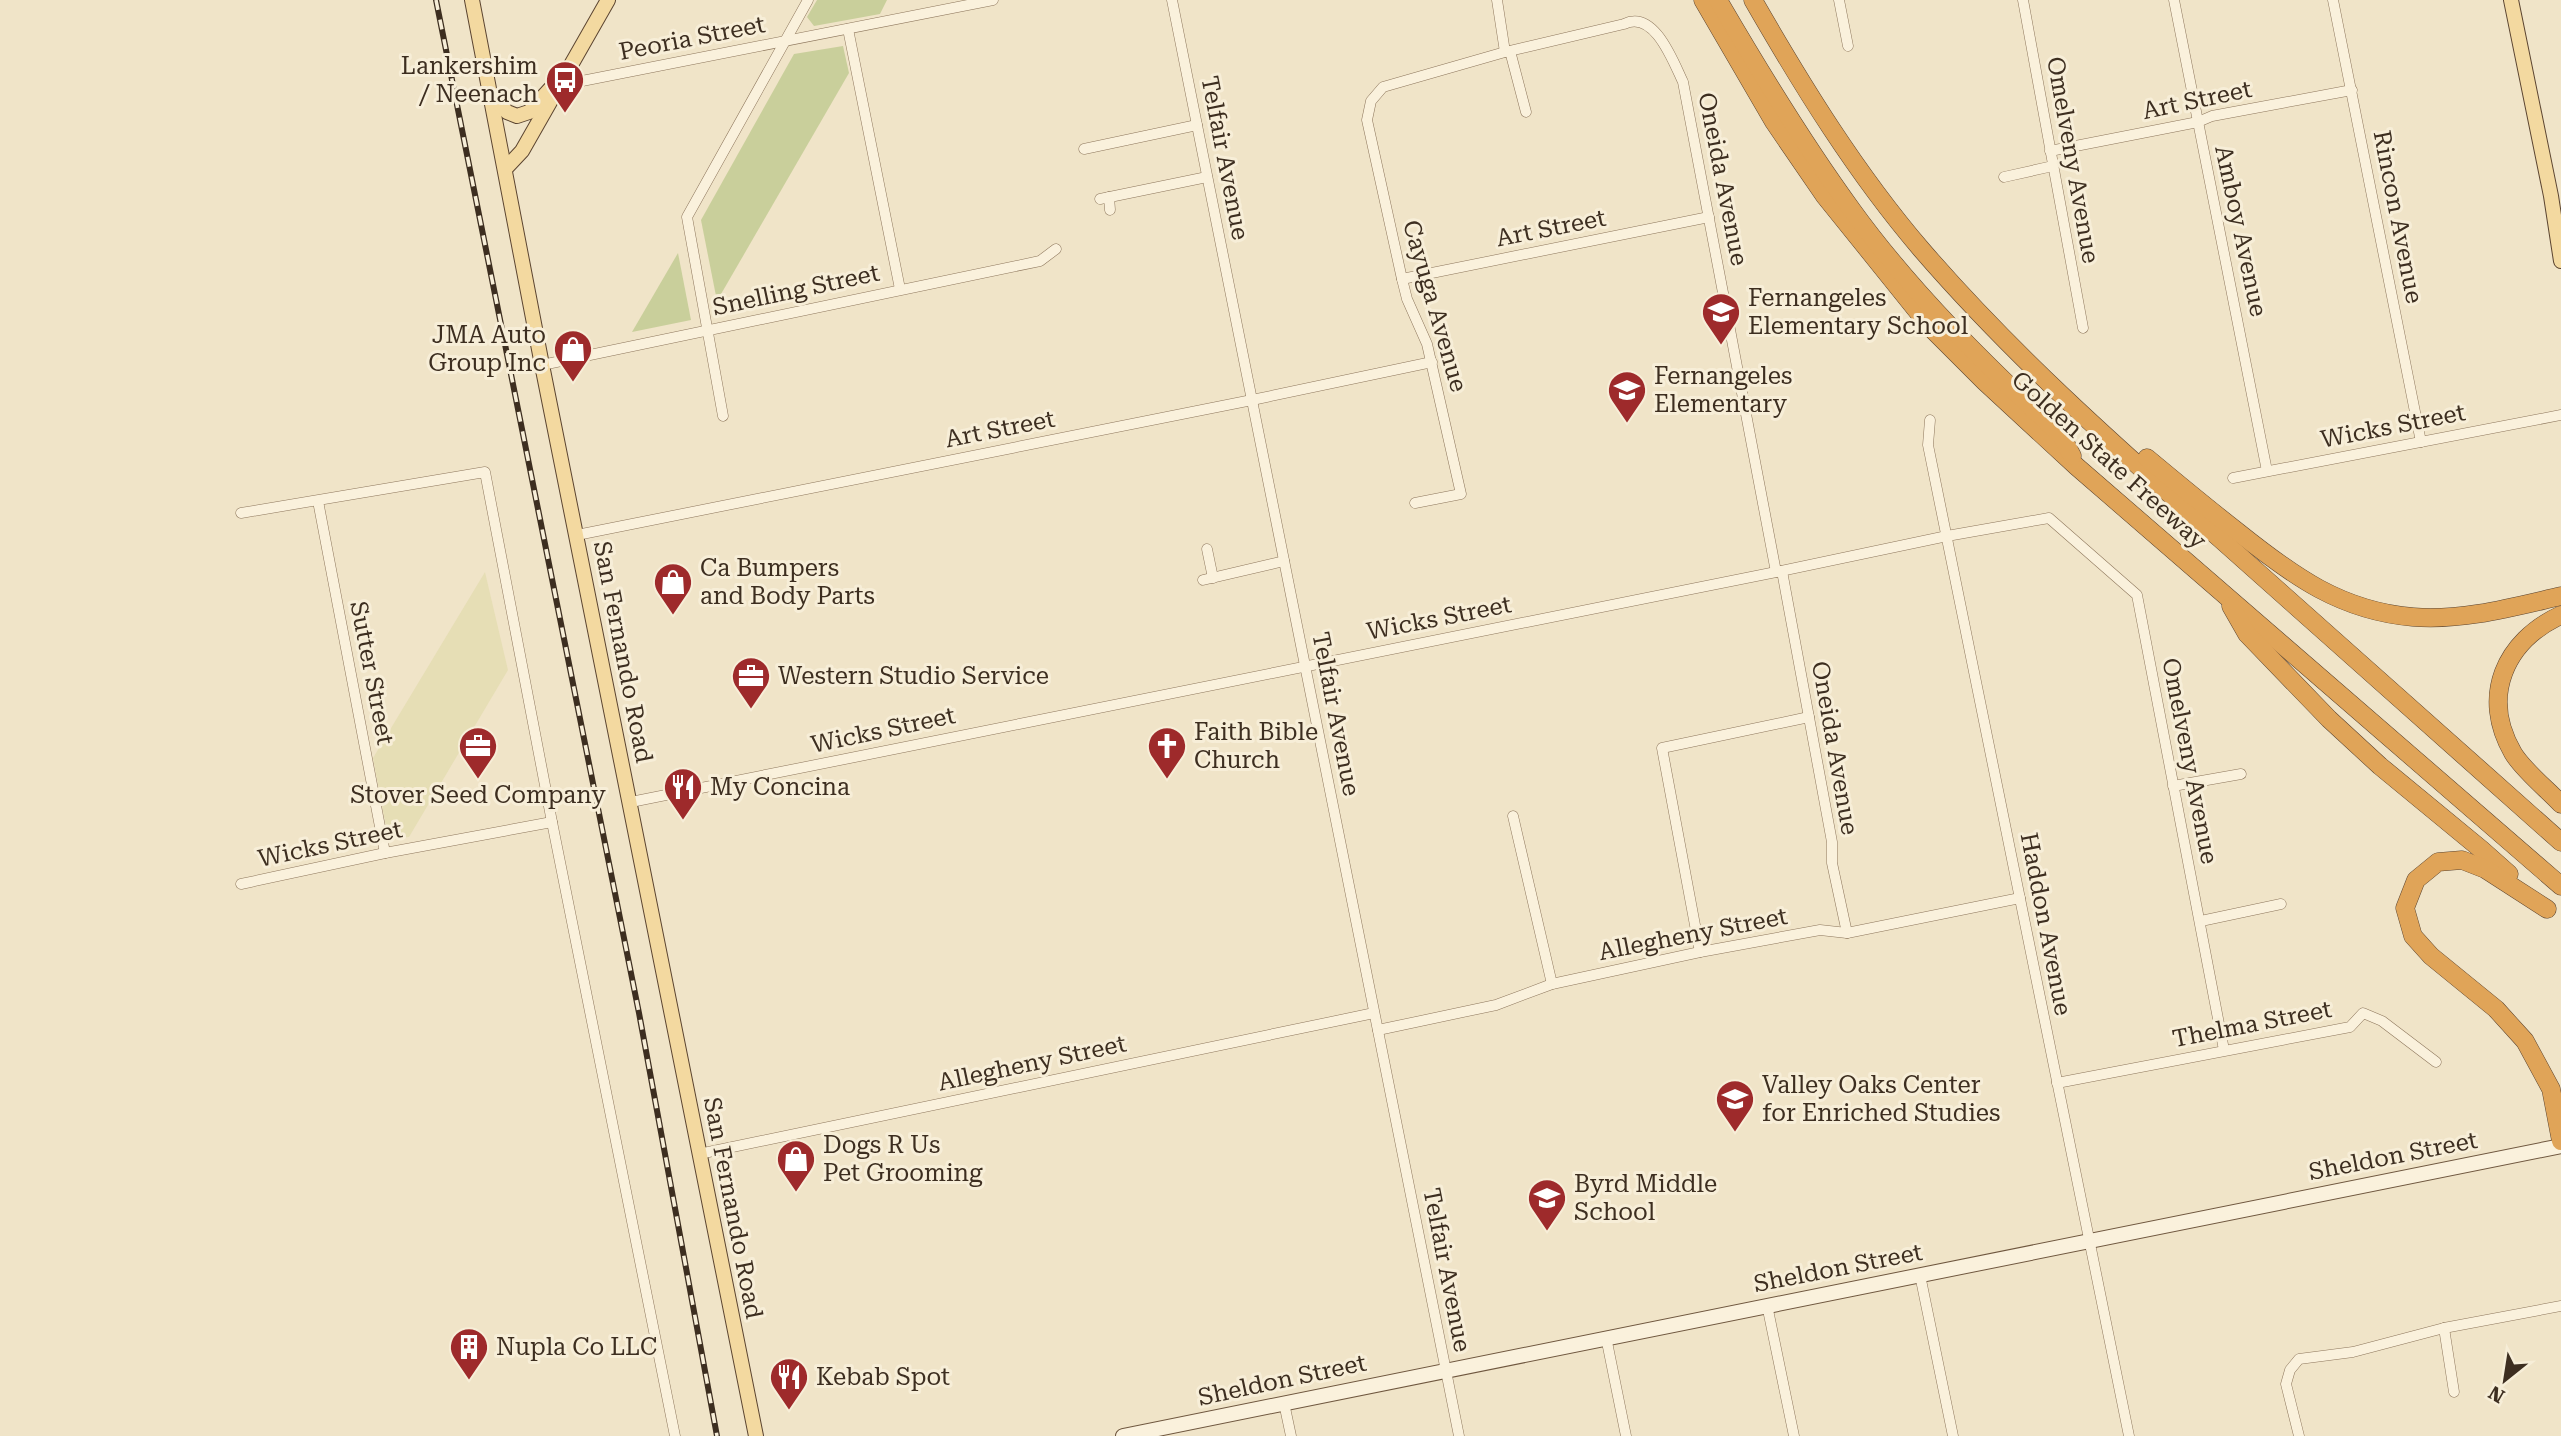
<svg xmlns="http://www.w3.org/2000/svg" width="2561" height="1436" viewBox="0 0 2561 1436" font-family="'Roboto Serif',serif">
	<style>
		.farmland { fill: #e6deb5 }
		.green { fill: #c9cf9b }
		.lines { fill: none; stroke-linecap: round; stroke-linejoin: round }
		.street-casing { stroke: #8d765c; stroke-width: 11 }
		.secondary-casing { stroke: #6f573f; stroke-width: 16 }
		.primary-casing { stroke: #5b4430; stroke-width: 16 }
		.highway-casing { stroke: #5b4430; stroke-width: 19 }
		.street { stroke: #faf1dc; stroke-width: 10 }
		.secondary { stroke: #faf1dc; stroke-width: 14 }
		.primary { stroke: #f3d9a0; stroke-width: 14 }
		.highway { stroke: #e0a458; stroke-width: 18 }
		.rail-casing { stroke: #3d2e20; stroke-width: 6 }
		.rail { stroke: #f7eed8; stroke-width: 3.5; stroke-dasharray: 10; stroke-linecap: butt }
		.labels { text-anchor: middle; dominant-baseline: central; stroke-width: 6; stroke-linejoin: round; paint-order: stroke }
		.street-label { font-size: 24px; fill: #3d2e20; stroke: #f7eed8 }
		.poi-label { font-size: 24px; fill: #3d2e20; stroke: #f7eed8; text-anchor: start }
	</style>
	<rect width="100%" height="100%" fill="#f0e4c8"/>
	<path class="farmland" d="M485,572l23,98 -99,167 -18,2 -5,-12 -13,-69z"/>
	<g class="green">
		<path d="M817,0h70l-7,14 -66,12 -7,-9z"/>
		<path d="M843,46l6,27 -132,228 -16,-81 93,-166z"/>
		<path d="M678,253l13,67 -59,12z"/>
	</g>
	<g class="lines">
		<g class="street-casing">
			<g id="street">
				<path d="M1172,0l287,1436"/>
				<path d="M1497,0l8,52"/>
				<path d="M1839,0l9,46"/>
				<path d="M2023,0l60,328"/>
				<path d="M2174,0l93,471"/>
				<path d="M2333,0l88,442"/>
				<path d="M848,29l52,260"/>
				<path d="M1510,51l16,61"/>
				<path d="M566,74l16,7 411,-81"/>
				<path d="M1084,149l113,-24"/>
				<path d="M2050,151l148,-29 14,-6 140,-26"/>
				<path d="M2004,177l49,-11"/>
				<path d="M1109,197l1,13"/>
				<path d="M1100,199l107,-22"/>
				<path d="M1402,279l307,-62"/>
				<path d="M542,365l498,-104 16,-12"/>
				<path d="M723,416l-36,-199 121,-217"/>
				<path d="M1930,420l-2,25 201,991"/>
				<path d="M2233,478l328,-63"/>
				<path d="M318,501l67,352"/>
				<path d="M1415,503l46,-9 -34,-150 -20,-45 -5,-20 -35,-159 4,-19 12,-14 122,-35 119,-28c30,-15 49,37 59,58l93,490"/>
				<path d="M241,513l244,-41 67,350 123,614"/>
				<path d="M577,535l675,-135 180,-38"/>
				<path d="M1207,549l6,29"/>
				<path d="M1782,571l50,271v21l15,70"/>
				<path d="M1203,580l81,-19"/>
				<path d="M2173,786l68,-12"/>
				<path d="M631,802l1145,-230 171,-36 102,-18 88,77 87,455"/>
				<path d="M1513,816l39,168"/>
				<path d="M241,884l144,-31 167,-31"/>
				<path d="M2201,921l80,-17"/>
				<path d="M1700,952l-38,-204 147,-31"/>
				<path d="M1378,1030l118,-25 56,-21 148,-32 120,-22 27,3 173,-35"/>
				<path d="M2057,1083l293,-56 13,-14 19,8 54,41"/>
				<path d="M699,1154l675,-141"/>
				<path d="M1920,1275l33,161"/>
				<path d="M1767,1305l27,131"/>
				<path d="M2444,1328l10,64"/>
				<path d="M1606,1337l20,99"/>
				<path d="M1284,1403l7,33"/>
				<path d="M2299,1436l-13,-52 4,-14 9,-11 54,-7 91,-24 117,-22"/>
			</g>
		</g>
		<g class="secondary-casing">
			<path id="secondary" d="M1123,1436l1438,-290"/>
		</g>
		<g class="primary-casing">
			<g id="primary">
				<path d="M472,0l70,365 214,1071"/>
				<path d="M2511,0l40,196 10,65"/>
				<path d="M491,95l16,17 10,4 12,-4 23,-25"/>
				<path d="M506,168l16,-17 86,-151"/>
			</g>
		</g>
		<g class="highway-casing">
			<g id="highway">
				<path d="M1703,0l71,122 50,73 107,133 54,54 91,84 485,420"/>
				<path d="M1718,0c42,72 85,143 134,210 60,83 135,156 209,225l11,21"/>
				<path d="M1753,0c50,87 103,173 168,249 93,108 199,201 305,295 112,99 223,199 335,298"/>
				<path d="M2147,458c30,25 60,50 91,74 55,44 103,79 175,85 50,4 100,-10 148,-21"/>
				<path d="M2231,606l16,28 82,85 51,47 102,84 27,24"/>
				<path d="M2561,615c-56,26 -81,81 -48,138 10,17 34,36 48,51"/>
				<path d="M2547,909l-62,-40 -23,-9 -24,2 -22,18 -11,28 8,28 18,20 65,53 29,32 26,48 10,52"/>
			</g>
		</g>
		<use href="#street" class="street"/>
		<use href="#secondary" class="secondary"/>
		<use href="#primary" class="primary"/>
		<use href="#highway" class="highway"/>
		<g class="rail-casing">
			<path id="rail" d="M436,0l203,1013 78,423"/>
		</g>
		<use href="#rail" class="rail"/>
	</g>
	<defs>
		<g id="bus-pin" transform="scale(2.0125)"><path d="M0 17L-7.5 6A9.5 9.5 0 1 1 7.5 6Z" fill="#9e2a2b" stroke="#f7eed8"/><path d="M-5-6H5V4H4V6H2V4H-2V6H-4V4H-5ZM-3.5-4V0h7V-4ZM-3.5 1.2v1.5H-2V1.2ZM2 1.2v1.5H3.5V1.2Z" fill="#fff"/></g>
		<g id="school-pin" transform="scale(2.0125)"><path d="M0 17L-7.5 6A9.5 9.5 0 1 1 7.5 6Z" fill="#9e2a2b" stroke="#f7eed8"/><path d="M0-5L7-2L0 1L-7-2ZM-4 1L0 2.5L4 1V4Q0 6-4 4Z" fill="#fff"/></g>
		<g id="shop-pin" transform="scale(2.0125)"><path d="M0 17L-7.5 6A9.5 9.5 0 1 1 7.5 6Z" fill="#9e2a2b" stroke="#f7eed8"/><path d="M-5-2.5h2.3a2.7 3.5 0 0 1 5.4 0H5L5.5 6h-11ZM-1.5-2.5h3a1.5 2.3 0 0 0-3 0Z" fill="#fff"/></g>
		<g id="office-pin" transform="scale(2.0125)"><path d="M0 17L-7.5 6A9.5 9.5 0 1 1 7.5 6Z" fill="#9e2a2b" stroke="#f7eed8"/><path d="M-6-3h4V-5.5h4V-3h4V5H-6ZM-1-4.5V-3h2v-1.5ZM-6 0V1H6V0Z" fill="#fff"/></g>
		<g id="church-pin" transform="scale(2.0125)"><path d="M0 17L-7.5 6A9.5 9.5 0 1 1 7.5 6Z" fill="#9e2a2b" stroke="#f7eed8"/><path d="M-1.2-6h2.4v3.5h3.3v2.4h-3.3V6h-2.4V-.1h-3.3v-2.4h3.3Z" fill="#fff"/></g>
		<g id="restaurant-pin" transform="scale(2.0125)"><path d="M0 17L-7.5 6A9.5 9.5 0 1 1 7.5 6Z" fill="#9e2a2b" stroke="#f7eed8"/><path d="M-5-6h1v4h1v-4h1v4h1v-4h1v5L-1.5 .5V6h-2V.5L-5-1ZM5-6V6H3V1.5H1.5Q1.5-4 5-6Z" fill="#fff"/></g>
		<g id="building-pin" transform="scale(2.0125)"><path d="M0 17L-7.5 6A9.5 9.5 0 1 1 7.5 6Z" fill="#9e2a2b" stroke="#f7eed8"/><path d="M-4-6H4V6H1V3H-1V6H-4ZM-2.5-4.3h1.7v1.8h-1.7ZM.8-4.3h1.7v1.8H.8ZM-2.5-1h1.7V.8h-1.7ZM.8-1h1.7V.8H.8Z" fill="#fff"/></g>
	</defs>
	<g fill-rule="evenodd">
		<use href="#bus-pin" x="565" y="80"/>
		<use href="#school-pin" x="1721" y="312"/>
		<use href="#shop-pin" x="573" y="349"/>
		<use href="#school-pin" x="1627" y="390"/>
		<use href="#shop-pin" x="673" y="582"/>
		<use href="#office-pin" x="751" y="676"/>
		<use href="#office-pin" x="478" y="746"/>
		<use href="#church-pin" x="1167" y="746"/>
		<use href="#restaurant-pin" x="683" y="787"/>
		<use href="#school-pin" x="1735" y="1099"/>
		<use href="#shop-pin" x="796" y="1159"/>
		<use href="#school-pin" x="1547" y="1198"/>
		<use href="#building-pin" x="469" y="1347"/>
		<use href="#restaurant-pin" x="789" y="1377"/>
	</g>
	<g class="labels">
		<g class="street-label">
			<text transform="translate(692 38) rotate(-11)">Peoria Street</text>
			<text transform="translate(2197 100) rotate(-12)">Art Street</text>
			<text transform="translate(1225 158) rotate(79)">Telfair Avenue</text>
			<text transform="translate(2073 160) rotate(80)">Omelveny Avenue</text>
			<text transform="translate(1723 179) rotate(79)">Oneida Avenue</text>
			<text transform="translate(2398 217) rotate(79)">Rincon Avenue</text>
			<text transform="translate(1551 228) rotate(-11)">Art Street</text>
			<text transform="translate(2241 231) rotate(78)">Amboy Avenue</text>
			<text transform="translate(796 290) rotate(-12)">Snelling Street</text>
			<text transform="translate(1435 306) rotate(74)">Cayuga Avenue</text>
			<text transform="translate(2393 426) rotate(-11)">Wicks Street</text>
			<text transform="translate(1000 429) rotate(-11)">Art Street</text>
			<text transform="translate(2109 460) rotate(42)">Golden State Freeway</text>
			<text transform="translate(1439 618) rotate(-11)">Wicks Street</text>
			<text transform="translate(623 652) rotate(79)">San Fernando Road</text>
			<text transform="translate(372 673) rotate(79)">Sutter Street</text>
			<text transform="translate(1336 714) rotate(79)">Telfair Avenue</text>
			<text transform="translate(883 730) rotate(-12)">Wicks Street</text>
			<text transform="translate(1835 748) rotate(80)">Oneida Avenue</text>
			<text transform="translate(2190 761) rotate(79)">Omelveny Avenue</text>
			<text transform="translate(330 844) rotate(-12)">Wicks Street</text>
			<text transform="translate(2046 924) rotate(79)">Haddon Avenue</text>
			<text transform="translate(1693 934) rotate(-11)">Allegheny Street</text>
			<text transform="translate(2252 1024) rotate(-11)">Thelma Street</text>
			<text transform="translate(1032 1063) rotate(-12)">Allegheny Street</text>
			<text transform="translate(2393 1156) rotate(-11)">Sheldon Street</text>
			<text transform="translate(733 1208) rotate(79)">San Fernando Road</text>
			<text transform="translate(1838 1268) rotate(-11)">Sheldon Street</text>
			<text transform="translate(1447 1270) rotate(79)">Telfair Avenue</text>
			<text transform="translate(1282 1380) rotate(-12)">Sheldon Street</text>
		</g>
		<g class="poi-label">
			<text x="538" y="66" text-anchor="end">Lankershim<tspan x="538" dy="28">/ Neenach</tspan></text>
			<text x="1748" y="298">Fernangeles<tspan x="1748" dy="28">Elementary School</tspan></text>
			<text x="546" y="335" text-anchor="end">JMA Auto<tspan x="546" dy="28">Group Inc</tspan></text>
			<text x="1654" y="376">Fernangeles<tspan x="1654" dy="28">Elementary</tspan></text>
			<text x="700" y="568">Ca Bumpers<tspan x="700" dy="28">and Body Parts</tspan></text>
			<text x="778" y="676">Western Studio Service</text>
			<text x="1194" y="732">Faith Bible<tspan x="1194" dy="28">Church</tspan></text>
			<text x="710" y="787">My Concina</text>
			<text x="478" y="795" text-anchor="middle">Stover Seed Company</text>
			<text x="1762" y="1085">Valley Oaks Center<tspan x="1762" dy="28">for Enriched Studies</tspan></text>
			<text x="823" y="1145">Dogs R Us<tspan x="823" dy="28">Pet Grooming</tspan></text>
			<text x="1574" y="1184">Byrd Middle<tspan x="1574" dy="28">School</tspan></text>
			<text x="496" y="1347">Nupla Co LLC</text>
			<text x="816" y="1377">Kebab Spot</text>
		</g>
	</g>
	<g transform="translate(2505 1380) rotate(210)" stroke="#f7eed8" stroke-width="5" paint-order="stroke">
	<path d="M0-5L12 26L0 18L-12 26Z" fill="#3d2e20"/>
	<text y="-10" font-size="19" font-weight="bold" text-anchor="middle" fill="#3d2e20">N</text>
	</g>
</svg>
